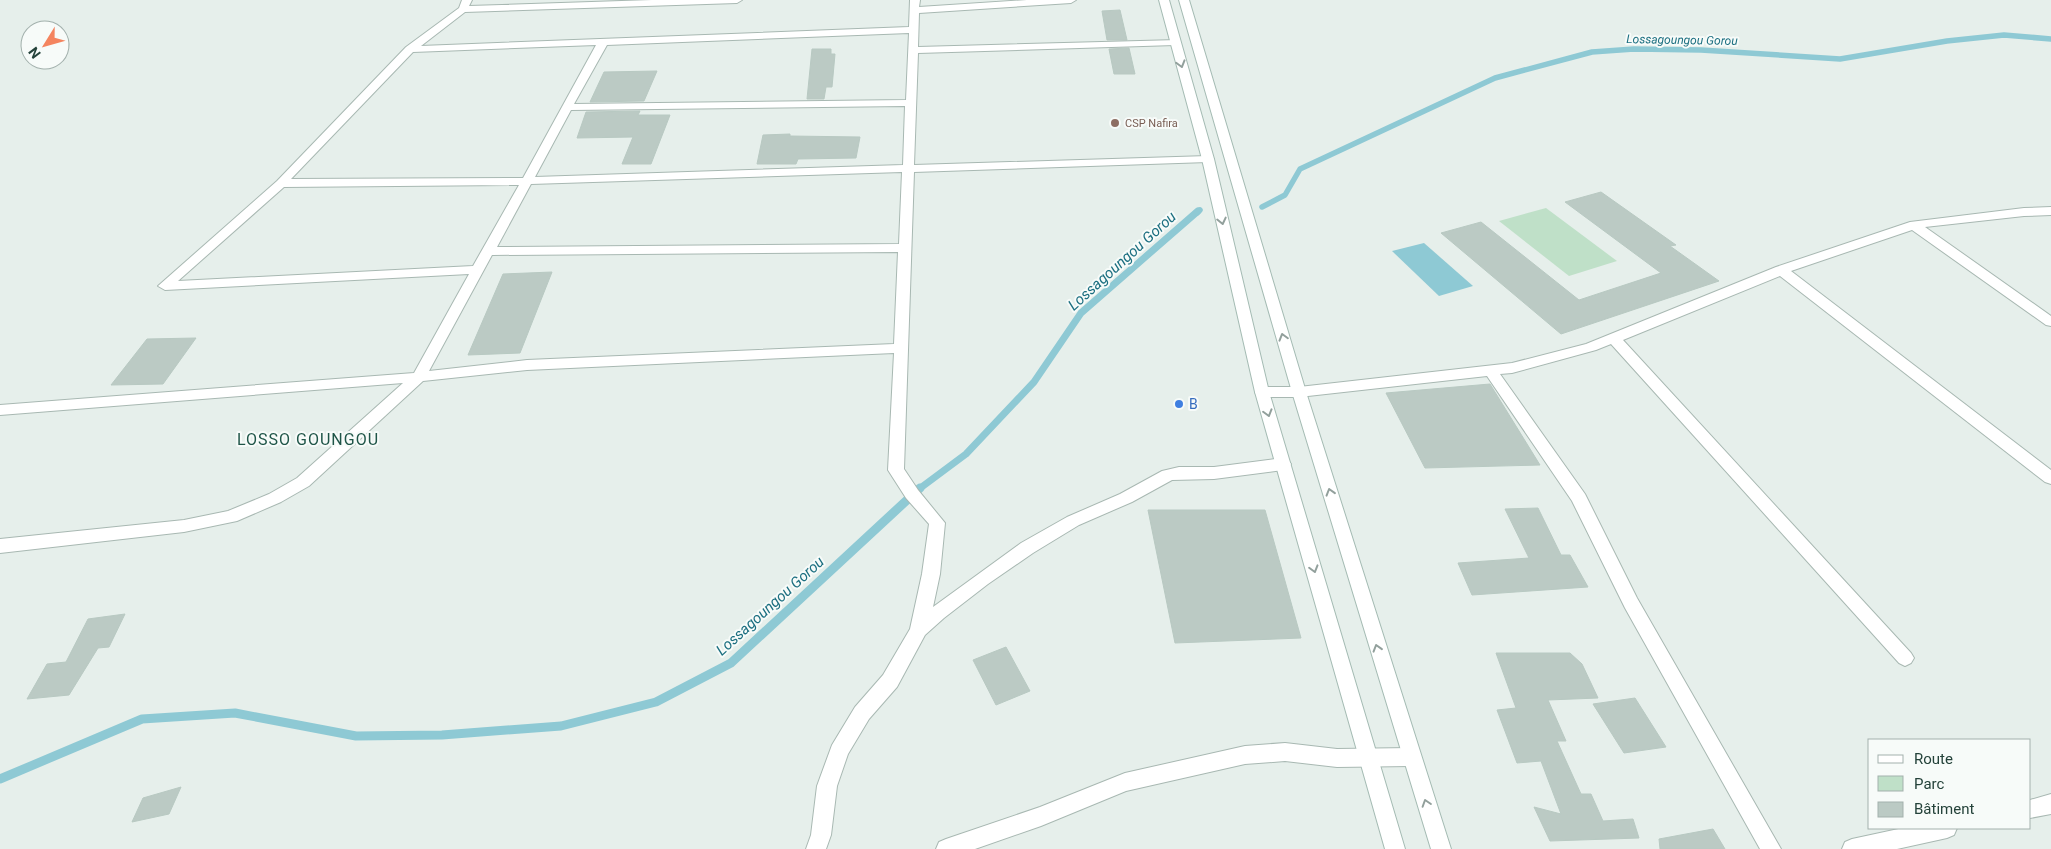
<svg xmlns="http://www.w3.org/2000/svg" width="2051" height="849" viewBox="0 0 2051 849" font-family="Roboto,sans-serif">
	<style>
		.green { fill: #bfe0c8 }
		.water { fill: #8ec9d4 }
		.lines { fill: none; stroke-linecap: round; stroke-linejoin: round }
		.stream-far2 { stroke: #8ec9d4; stroke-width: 5.5 }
		.stream-far1 { stroke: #8ec9d4; stroke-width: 7 }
		.stream { stroke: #8ec9d4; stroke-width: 9 }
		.building { fill: #bbcac4; stroke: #b8c9c2 }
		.street-casing { stroke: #a8b8b2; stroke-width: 2 }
		.secondary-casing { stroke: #a4bbb3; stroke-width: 2 }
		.street { fill: #fff; fill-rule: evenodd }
		.secondary { fill: #fff; fill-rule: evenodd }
		.oneway { stroke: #92a09c }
		.education-dot { fill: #8d6e63; stroke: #f7fbf9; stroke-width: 2 }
		.shop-dot { fill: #3f7fe0; stroke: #f7fbf9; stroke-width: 2 }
		.labels { text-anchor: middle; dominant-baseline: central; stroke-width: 4; stroke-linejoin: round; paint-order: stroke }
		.far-education-label { font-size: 11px; fill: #785e54; stroke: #f7fbf9; text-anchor: start }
		.far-water-label { font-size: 12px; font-style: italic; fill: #1c6f80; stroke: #f7fbf9 }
		.shop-label { font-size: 14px; fill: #366cbe; stroke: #f7fbf9; text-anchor: start }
		.water-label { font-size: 15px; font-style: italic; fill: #1c6f80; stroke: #f7fbf9 }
		.quarter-label { font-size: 16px; letter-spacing: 1px; fill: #1f5548; stroke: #f7fbf9 }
	</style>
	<rect width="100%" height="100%" fill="#e6efeb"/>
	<path class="green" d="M1546,208l71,53 -48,15 -70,-55z"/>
	<path class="water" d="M1424,243l49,43 -34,10 -47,-45z"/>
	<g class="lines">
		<g class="stream-far2">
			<path d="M1262,207l23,-12 15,-26 195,-91 97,-26 42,-3 67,1 139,9 107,-18 57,-6 47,4"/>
			<path d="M1197,213l3,-3"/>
		</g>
		<path class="stream-far1" d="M919,489l47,-35 68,-72 47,-69 117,-102"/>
		<path class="stream" d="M0,779l142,-60 93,-6 121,23 86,-1 119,-9 95,-24 75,-39 189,-175"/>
	</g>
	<g class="building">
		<path d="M1120,10l7,30h-20l-5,-29z"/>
		<path d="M1129,48l6,26h-21l-5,-25z"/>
		<path d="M812,49h19v5h4l-3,33h-6l-2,12h-17z"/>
		<path d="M657,71l-13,30 -54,1 14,-30z"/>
		<path d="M640,111l-2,4h32l-19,49h-29l11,-27 -56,1 9,-26z"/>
		<path d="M790,134v2l70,1 -4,21 -58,1 -2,5h-39l6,-29z"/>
		<path d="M1601,192l75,53 -6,1 49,35 -158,53 -120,-101 40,-11 98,78 82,-27 -96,-71z"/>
		<path d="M552,272l-32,81 -52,2 35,-81z"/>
		<path d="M196,338l-33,46 -52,1 36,-46z"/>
		<path d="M1490,384l50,81 -115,3 -39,-75z"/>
		<path d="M1538,508l23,47h9l18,32 -116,8 -14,-32 71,-5 -24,-49z"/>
		<path d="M1148,510h117l36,128 -126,5z"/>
		<path d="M125,614l-16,33 -11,1 -29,47 -42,4 20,-35 19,-2 22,-43z"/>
		<path d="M1006,647l24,44 -34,14 -23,-45z"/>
		<path d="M1496,653h74l12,11 16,34 -50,2 18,41h-9l24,53h10l12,27 30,-2 6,19 -89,3 -16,-34 27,7 -20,-53 -24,2 -20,-53 19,-2z"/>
		<path d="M1635,698l31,49 -42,6 -31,-49z"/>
		<path d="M181,787l-12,27 -37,8 11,-24z"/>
		<path d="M1713,829l12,20h-65l-1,-10z"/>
	</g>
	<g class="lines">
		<g class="street-casing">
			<g id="street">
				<path d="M462,0h10l-3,6 183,-6h90l-5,3 -272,9 -44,34 488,-19 1,-27h10l-1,7 108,-7h49l-5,3 -152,10 -1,34 260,-7v4l-3,1 -257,8 -4,112 294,-9 6,3 -6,3 -294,10 -10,297 14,21 27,33 -5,51 -7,33 88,-64 46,-26 53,-23 42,-23 17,-4h35l69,-9 5,2 3,4 -3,4 -5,2 -69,9 -42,1 -40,22 -53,23 -46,28 -45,31 -44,34 -19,17 -28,52 -28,32 -21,35 -11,32 -6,49 -5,14h-20l5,-14 6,-49 15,-41 23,-38 28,-32 27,-46 12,-55 7,-50 -23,-26 -18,-28 6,-117 -367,17 -104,11 -114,105 -28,16 -44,19 -53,11 -184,21v-14l184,-19 44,-9 41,-17 28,-16 106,-95 -403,32v-10l414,-32 55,-99 -304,16 -7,-4 119,-105 129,-134 53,-39zM909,33l-3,67 -332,4 33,-59zM596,45l-73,133 -232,1 122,-127zM905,106l-2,59 -368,12 36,-67zM902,172l-3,72 -402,3 34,-63zM519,185l-46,81 -295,15 106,-94zM898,252l-4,92 -367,16 -98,11 63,-116z"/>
				<path d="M2051,207v8l-27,1 -99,11 126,89v10l-5,-1 -134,-95 -121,41 260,199v14l-6,-2 -265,-206 -157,64 288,313 3,5 -3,5 -6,3 -6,-3 -288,-319 -15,6 -84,23 -12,1 85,120 52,104 144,251h-21l-135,-241 -53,-107 -85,-125 -188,21h-37l-5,-1 -2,-4 2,-4 5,-1h37l213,-24 74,-19 190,-77 134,-45 114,-14z"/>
				<path d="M1285,743l52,6 74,-1 7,3 3,6 -3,6 -7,3 -74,1 -52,-6 -40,3 -119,27 -85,35 -66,23h-39l3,-7 7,-3 94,-32 85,-34 120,-27z"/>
				<path d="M2051,794v20l-21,4v-18z"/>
				<path d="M1903,828h54l-3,7 -7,3 -50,11h-55l3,-7 7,-3z"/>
			</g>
		</g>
		<g class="secondary-casing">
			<g id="secondary">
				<path d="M1159,0h10l45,159 55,233 136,457h-20l-130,-457 -53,-233z"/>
				<path d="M1179,0h10l117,392 145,457h-20l-139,-457z"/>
			</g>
		</g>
		<use href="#street" class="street"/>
		<use href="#secondary" class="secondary"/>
	</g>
	<defs><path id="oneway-chevron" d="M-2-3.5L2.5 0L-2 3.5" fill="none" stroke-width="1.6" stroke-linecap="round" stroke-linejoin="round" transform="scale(1.25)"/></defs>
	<g class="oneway">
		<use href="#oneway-chevron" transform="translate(1181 64) rotate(74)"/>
		<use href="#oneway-chevron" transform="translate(1222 221) rotate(77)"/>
		<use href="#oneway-chevron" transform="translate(1283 337) rotate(-106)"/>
		<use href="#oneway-chevron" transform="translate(1268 413) rotate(74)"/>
		<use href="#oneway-chevron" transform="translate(1330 492) rotate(-107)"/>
		<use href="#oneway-chevron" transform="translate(1314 569) rotate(74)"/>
		<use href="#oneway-chevron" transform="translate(1377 648) rotate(-107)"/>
		<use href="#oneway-chevron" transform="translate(1426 803) rotate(-108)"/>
	</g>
	<circle class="education-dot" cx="1115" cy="123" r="5"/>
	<circle class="shop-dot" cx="1179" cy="404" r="5"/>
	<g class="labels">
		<g class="far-education-label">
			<text x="1125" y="123">CSP Nafira</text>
		</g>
		<g class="far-water-label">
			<text transform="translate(1682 40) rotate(1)">Lossagoungou Gorou</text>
		</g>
		<g class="shop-label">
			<text x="1189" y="404">B</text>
		</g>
		<g class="water-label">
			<text transform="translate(1122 261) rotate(-42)">Lossagoungou Gorou</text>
			<text transform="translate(770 606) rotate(-42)">Lossagoungou Gorou</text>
		</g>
		<g class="quarter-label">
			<text x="308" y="439">LOSSO GOUNGOU</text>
		</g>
	</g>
	<rect x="1868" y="739" width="162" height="90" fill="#f7fbf9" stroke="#a3b1ad"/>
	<rect x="1878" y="755" width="25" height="8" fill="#ffffff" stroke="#a3b1ad"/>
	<text x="1914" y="764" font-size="15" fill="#24423a">Route</text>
	<rect x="1878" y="776" width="25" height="15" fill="#bfe0c8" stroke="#a3b1ad"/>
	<text x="1914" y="789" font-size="15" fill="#24423a">Parc</text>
	<rect x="1878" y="802" width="25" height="15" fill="#bbcac4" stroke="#a3b1ad"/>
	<text x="1914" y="814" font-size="15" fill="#24423a">Bâtiment</text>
	<g transform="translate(45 45) rotate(233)"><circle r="24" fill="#f7fbf9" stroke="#a3b1ad"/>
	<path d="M0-4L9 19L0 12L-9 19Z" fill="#f4845f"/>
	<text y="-8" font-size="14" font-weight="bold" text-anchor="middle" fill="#24423a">N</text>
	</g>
</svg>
